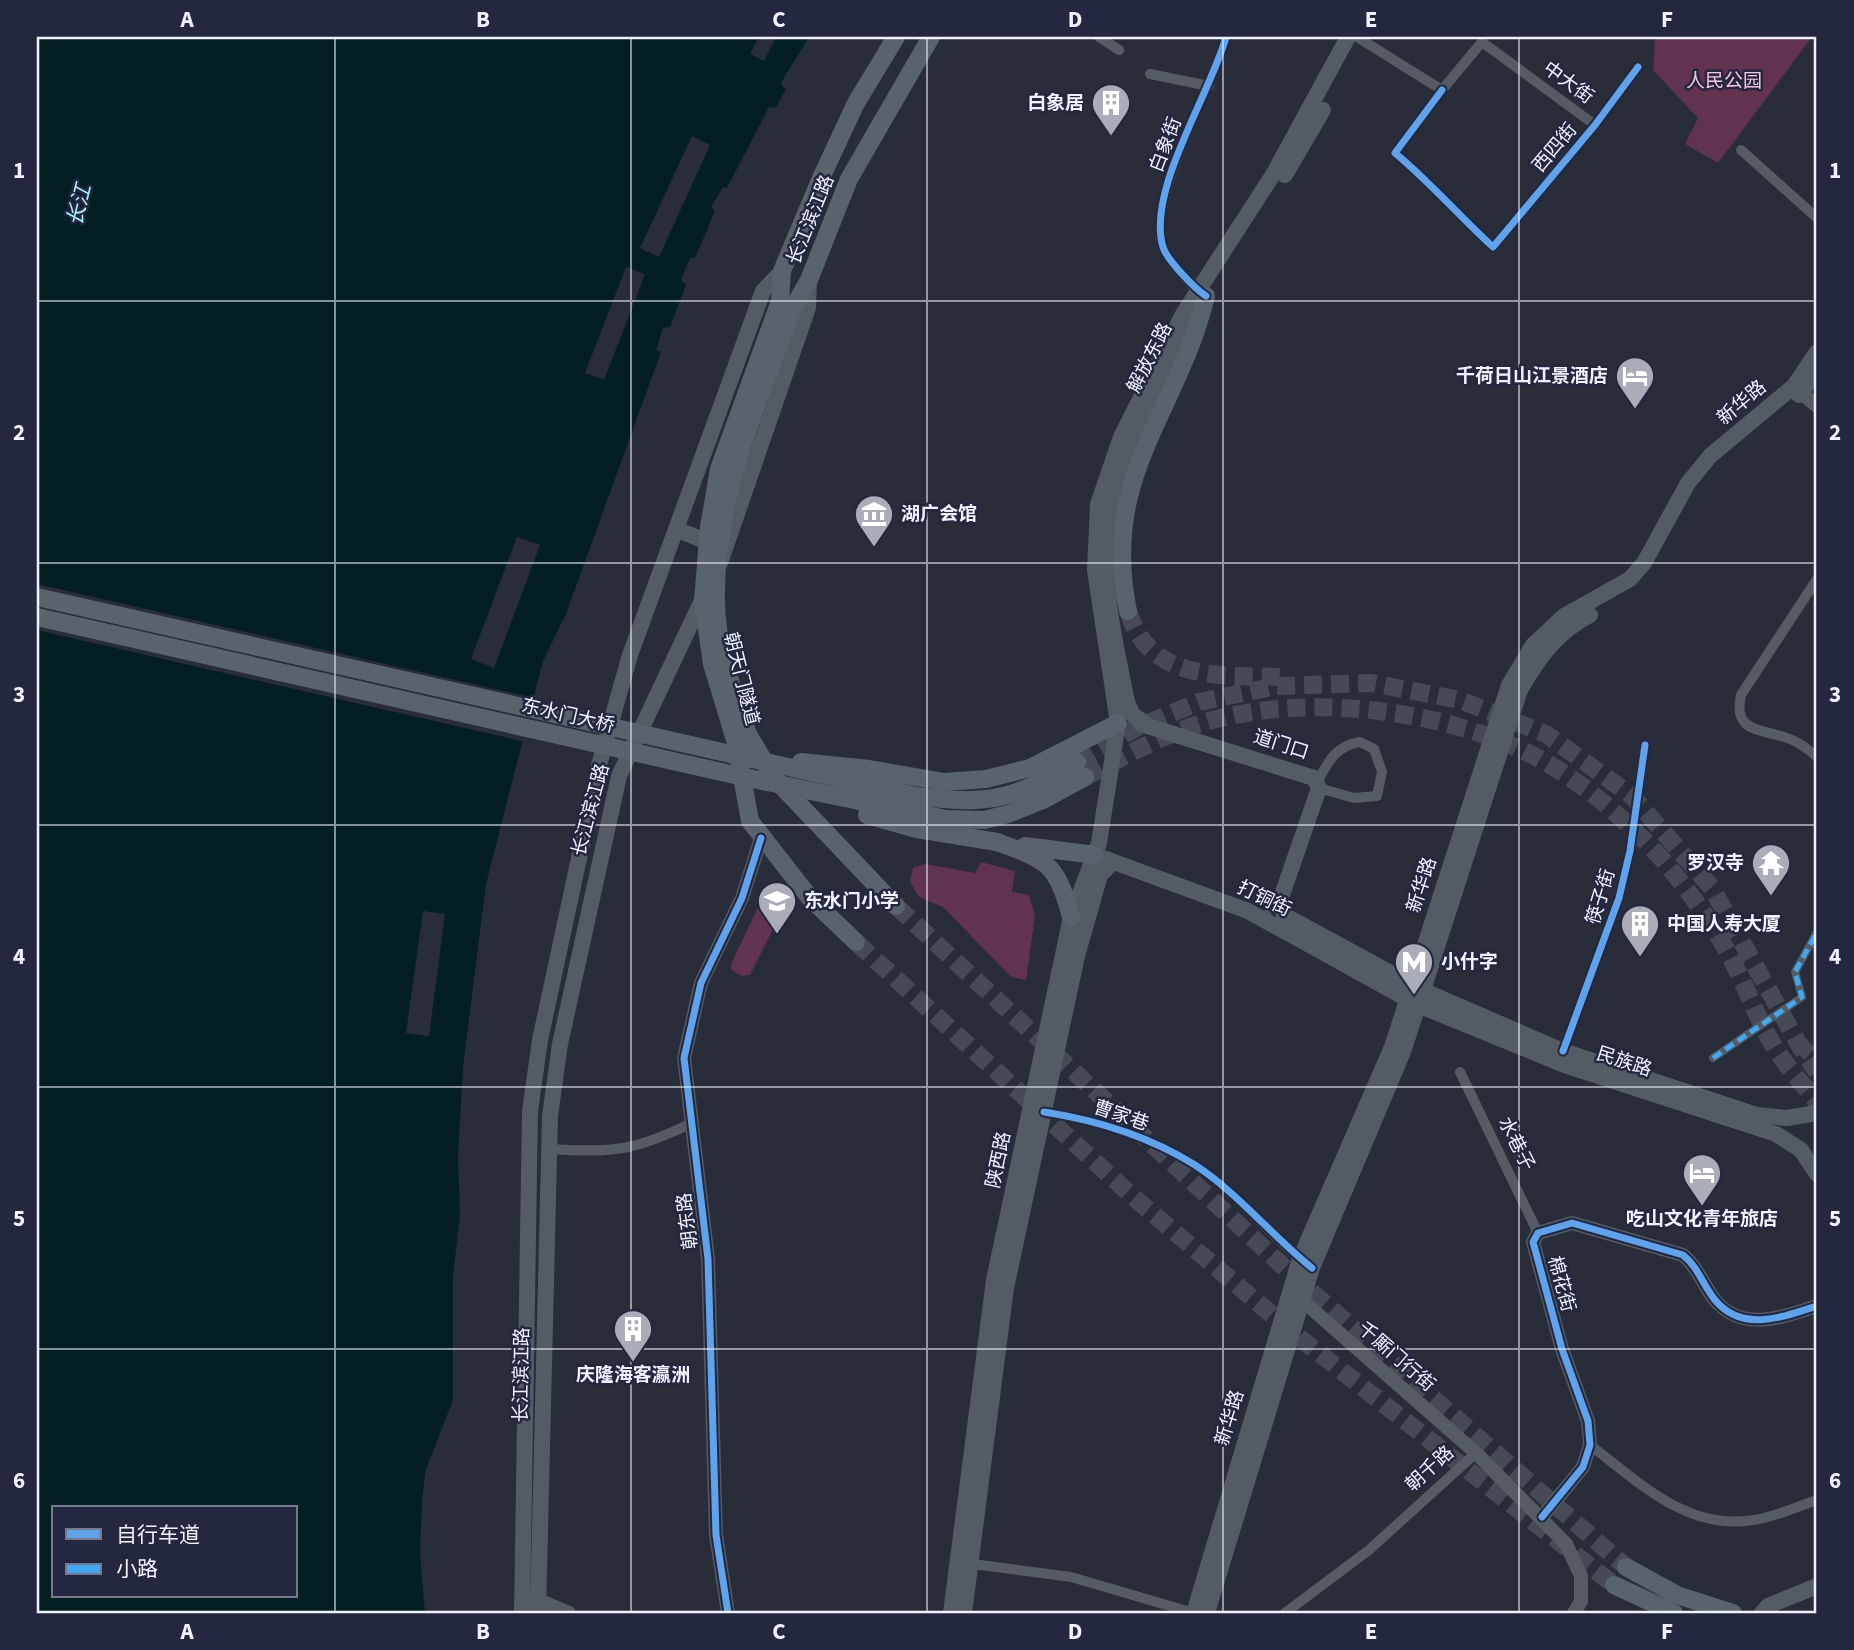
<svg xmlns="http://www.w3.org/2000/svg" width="1854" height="1650" viewBox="0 0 1854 1650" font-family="'Source Sans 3','Noto Sans SC',sans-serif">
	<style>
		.green { fill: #613350 }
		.water { fill: #041f24; fill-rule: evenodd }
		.pier { fill: #292c39 }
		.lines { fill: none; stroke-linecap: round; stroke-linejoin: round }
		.secondary-tunnel { stroke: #474a56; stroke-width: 16; stroke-dasharray: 16 8; stroke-linecap: butt }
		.primary-tunnel { stroke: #474a56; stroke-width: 18; stroke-dasharray: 18 9; stroke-linecap: butt }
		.pedestrian { stroke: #545b62; stroke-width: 8 }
		.minor { stroke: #545b62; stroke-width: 10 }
		.tertiary { stroke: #545b62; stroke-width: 14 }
		.secondary { stroke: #535c65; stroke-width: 16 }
		.primary { stroke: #59636d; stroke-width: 18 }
		.rail-casing { stroke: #646970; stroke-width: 6 }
		.rail { stroke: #23273f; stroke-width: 3.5; stroke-dasharray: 10; stroke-linecap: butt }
		.primary-bridge { stroke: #59636d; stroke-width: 18 }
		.quiet { stroke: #3fa9f5; stroke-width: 5; stroke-dasharray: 10 5; stroke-linecap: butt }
		.cycleway-casing { stroke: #23273f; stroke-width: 11 }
		.cycleway { stroke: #60a3ed; stroke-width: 7 }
		.grid { fill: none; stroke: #f0f3fd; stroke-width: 2; stroke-opacity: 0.55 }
		.labels { text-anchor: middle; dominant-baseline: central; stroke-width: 5; stroke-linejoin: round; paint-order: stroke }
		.park-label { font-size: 19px; fill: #f9c3e0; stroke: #23273f }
		.street-label { font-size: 19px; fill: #f0f3fd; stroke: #23273f }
		.poi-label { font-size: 19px; font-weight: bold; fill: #f0f3fd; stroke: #23273f; text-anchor: start }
		.water-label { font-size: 21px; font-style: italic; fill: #a8f1fa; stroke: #23273f }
		.neatline { fill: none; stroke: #f0f3fd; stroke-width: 2.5 }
		.grid-label { font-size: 23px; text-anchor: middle; font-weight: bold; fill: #f0f3fd }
	</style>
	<rect width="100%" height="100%" fill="#292c39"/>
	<g class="green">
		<path d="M1655,37h157l-94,126 -33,-19 13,-26 -45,-48z"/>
		<path d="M981,862l34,9 -3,21 17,3 6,21 -9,64 -15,-3 -68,-70 -24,-10 -9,-16 3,-13 12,-4 50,9z"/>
		<path d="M760,903l21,10 -31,62 -8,1 -11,-6v-6z"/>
	</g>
	<path class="water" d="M37,37h772l-27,44 -1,4 5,4 -10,19 -7,-1 -42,81 -4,-1 -12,20 4,4 -20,47h-5l-9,22 5,5 -16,42 -7,1 -7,22 5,2 -95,262 -23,47 -57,223 -23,183 -5,88 2,60 -7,60v125l-27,69 -4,31 -2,53 5,60h-388zM54,1508h242v88h-242z"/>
	<g class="pier">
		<path d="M759,37h17l-12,24 -14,-7z"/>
		<path d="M692,136l18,9 -51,112 -19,-9z"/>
		<path d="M626,267l19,7 -41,106 -19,-7z"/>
		<path d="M517,537l23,8 -46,123 -23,-9z"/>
		<path d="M37,584l501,115 -12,43 -489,-112z"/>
		<path d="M423,911l22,3 -16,122 -23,-3z"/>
	</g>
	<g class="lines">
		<path class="secondary-tunnel" d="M1798,1043l19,17"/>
		<g class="primary-tunnel">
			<path d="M1128,611c22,72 94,64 156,66"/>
			<path d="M1077,762l59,-34 63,-26 77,-16 95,-3 89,17 86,34 86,62 80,92 86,155 19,29"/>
			<path d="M1085,777c37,-20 74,-40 114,-53 101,-32 242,-16 335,32 46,23 101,71 134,110 24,29 48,63 65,96 14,27 24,56 39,81 12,21 30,40 45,59"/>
			<path d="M896,906l403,375 327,286"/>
			<path d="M856,942l276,254 164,139 318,250"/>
		</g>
		<path class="pedestrian" d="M1713,1058l89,-61 -7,-25 22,-40"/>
		<g class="minor">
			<path d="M1099,37l20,13"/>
			<path d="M1357,37l85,53 40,-48 113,83"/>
			<path d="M1150,74l59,12"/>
			<path d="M1442,90l-47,63c35,29 64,63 98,94l102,-122 43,-58"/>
			<path d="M1741,150l76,68"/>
			<path d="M1203,294c-13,-9 -32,-30 -39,-44 -22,-44 49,-165 62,-213"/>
			<path d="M1817,579l-76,116c-8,36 17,34 43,42 12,3 24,12 33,20"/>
			<path d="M1317,783c11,-21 18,-37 43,-41l14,7 8,23 -5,24 -23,2 -35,-10"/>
			<path d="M1563,1051l56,-153 11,-47 15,-106"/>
			<path d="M1460,1072l78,161"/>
			<path d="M1044,1112c52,8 107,25 152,54 40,26 71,66 108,96"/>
			<path d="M549,1149c64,4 85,2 143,-26"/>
			<path d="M1590,1445c46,35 93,82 155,76 25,-2 49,-13 72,-21"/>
			<path d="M965,1563l106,14 123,36"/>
			<path d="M1285,1613l84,-63 107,-97"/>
		</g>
		<g class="tertiary">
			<path d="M1794,387l23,19"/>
			<path d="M1295,1294l181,159 90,91 15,32v25l-7,12"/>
			<path d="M1542,1517l41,-50 7,-22 -2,-24 -26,-72 -29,-107 5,-9 34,-10 111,32c15,12 20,30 32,45 27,33 68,17 102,6"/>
			<path d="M522,1593l47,20"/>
			<path d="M728,1613l-12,-78 -8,-276 -24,-201 17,-75 41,-85 19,-60"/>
		</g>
		<g class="secondary">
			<path d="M1285,175l38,-65"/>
			<path d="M1799,395l18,-23"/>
			<path d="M678,530l40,16"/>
			<path d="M720,563l88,-255 1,-28"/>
			<path d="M1141,724l173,54 5,10 -37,107 -11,11"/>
			<path d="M1149,726l-16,-11 -6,-13c-11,-55 -26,-118 -20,-175 8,-73 52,-141 86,-206"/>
			<path d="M1095,855l153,56 170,94 149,61 209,68 25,16 16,24"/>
			<path d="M1279,900l5,15 138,75 141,61 194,64 30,3 30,-5"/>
			<path d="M522,1613l8,-502 10,-71 59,-275 31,-110 133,-364 19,-20"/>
			<path d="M538,1613l12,-497 10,-72 59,-268 85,-180"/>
			<path d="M951,1613l43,-333 77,-363 28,-74 19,-120 -23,-153 3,-66 23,-67 62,-123 91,-141 74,-136"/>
			<path d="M964,1613l42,-325 71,-332 23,-81 13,-13"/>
			<path d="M1194,1613l106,-354 92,-212 117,-362 24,-40 31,-29 66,-37 14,-16 44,-80 22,-27 84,-70 23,-34"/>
			<path d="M1207,1613l105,-345 91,-216 117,-362c19,-33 36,-57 70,-75"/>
			<path d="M1762,1613l6,-7 49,-20"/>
		</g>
		<g class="primary">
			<path d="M780,301l2,-30 39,-93 35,-75 40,-66"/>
			<path d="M793,308l16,-28 40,-101 82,-142"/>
			<path d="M1128,611c-28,-136 49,-196 78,-315"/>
			<path d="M748,734l26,44 122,128"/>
			<path d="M736,743l14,78 60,77 46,44"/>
			<path d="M1073,746l45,-23"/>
			<path d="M997,842c51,19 59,20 74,75"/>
			<path d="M1025,846l70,9"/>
			<path d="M1626,1567l51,28 56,18"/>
			<path d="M1614,1585l60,28"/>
		</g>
		<g class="rail-casing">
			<g id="rail">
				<path d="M37,602l688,155"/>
				<path d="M37,612l686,156"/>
			</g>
		</g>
		<use href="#rail" class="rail"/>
		<g class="primary-bridge">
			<path d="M37,597l879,199c74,10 98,3 161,-34"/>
			<path d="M37,617l702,159 207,43 38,1 24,-6 35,-14 42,-23"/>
			<path d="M748,734c-15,-43 -32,-88 -32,-134 -2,-103 42,-197 77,-292"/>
			<path d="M735,740l-23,-76 -9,-63 6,-74 10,-58 61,-168"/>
			<path d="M801,762l68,7 75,13 42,-3 44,-11 43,-22"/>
			<path d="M867,815l50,14 80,13"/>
		</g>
		<path class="quiet" d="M1713,1058l89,-61 -7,-25 22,-40"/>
		<g class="cycleway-casing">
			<g id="cycleway">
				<path d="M1442,90l-47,63c35,29 64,63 98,94l102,-122 43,-58"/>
				<path d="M1206,296c-12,-8 -39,-36 -43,-49 -17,-56 48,-154 63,-210"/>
				<path d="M1563,1051l56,-153 11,-47 15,-106"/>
				<path d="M1044,1112c52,8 106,25 151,53 43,28 77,71 117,103"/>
				<path d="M1542,1517l41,-50 7,-22 -2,-24 -26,-72 -29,-107 5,-9 34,-10 111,32c15,12 20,30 32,45 27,33 68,17 102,6"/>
				<path d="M728,1613l-12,-78 -8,-276 -24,-201 17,-75 41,-85 19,-60"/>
			</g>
		</g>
		<use href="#cycleway" class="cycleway"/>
	</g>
	<path class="grid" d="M335,37v1576M631,37v1576M927,37v1576M1223,37v1576M1519,37v1576M37,301h1780M37,563h1780M37,825h1780M37,1087h1780M37,1349h1780"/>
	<defs>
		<g id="building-pin" transform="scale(2.0125)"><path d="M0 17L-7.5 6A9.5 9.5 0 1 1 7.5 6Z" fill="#aaadb8" stroke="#23273f"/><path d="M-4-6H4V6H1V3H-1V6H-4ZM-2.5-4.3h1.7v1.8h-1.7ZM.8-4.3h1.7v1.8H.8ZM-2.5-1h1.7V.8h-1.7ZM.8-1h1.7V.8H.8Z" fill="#fff"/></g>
		<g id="hotel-pin" transform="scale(2.0125)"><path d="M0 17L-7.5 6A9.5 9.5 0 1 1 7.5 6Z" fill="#aaadb8" stroke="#23273f"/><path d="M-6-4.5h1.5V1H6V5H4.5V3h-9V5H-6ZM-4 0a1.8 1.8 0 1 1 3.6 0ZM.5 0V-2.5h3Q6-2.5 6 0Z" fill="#fff"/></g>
		<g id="museum-pin" transform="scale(2.0125)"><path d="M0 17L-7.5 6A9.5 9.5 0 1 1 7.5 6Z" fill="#aaadb8" stroke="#23273f"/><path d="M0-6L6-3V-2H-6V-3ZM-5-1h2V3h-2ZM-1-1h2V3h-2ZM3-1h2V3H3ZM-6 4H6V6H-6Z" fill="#fff"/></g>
		<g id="temple-pin" transform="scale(2.0125)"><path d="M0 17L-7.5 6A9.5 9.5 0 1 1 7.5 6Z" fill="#aaadb8" stroke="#23273f"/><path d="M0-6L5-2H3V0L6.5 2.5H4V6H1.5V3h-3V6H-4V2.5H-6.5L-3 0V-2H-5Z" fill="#fff"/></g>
		<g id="school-pin" transform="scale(2.0125)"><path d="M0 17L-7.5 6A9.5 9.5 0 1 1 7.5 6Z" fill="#aaadb8" stroke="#23273f"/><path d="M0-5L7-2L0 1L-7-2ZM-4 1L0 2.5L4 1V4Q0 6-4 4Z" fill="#fff"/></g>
		<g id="metro-pin" transform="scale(2.0125)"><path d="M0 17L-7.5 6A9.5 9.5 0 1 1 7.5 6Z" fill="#aaadb8" stroke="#23273f"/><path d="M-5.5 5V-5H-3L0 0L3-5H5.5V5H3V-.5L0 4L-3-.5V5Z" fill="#fff"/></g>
	</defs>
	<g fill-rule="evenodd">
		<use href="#building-pin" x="1111" y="103"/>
		<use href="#hotel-pin" x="1635" y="376"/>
		<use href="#museum-pin" x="874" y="514"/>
		<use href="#temple-pin" x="1771" y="863"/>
		<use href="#school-pin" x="777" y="901"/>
		<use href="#building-pin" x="1640" y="924"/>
		<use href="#metro-pin" x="1414" y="962"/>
		<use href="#hotel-pin" x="1702" y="1173"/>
		<use href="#building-pin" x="633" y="1329"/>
	</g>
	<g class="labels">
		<g class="park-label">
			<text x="1724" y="81">人民公园</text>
		</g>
		<g class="street-label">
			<text transform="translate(1568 83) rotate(36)">中大街</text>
			<text transform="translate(1166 145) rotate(-69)">白象街</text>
			<text transform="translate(1555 148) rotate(-50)">西四街</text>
			<text transform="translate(811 220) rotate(-68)">长江滨江路</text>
			<text transform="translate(1150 358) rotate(-63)">解放东路</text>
			<text transform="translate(1742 403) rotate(-40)">新华路</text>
			<text transform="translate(741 679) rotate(76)">朝天门隧道</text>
			<text transform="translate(568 716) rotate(13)">东水门大桥</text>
			<text transform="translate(1281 745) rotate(18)">道门口</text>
			<text transform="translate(591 810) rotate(-75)">长江滨江路</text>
			<text transform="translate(1422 885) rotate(-72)">新华路</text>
			<text transform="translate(1601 897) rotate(-73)">筷子街</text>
			<text transform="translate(1264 899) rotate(26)">打铜街</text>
			<text transform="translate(1624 1062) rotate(18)">民族路</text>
			<text transform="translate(1121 1116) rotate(19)">曹家巷</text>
			<text transform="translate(1516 1144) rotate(63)">水巷子</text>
			<text transform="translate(999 1160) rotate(-78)">陕西路</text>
			<text transform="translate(688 1221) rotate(-97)">朝东路</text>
			<text transform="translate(1561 1284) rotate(75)">棉花街</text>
			<text transform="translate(1396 1357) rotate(41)">千厮门行街</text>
			<text transform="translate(522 1375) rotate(-89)">长江滨江路</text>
			<text transform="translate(1230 1418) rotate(-73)">新华路</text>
			<text transform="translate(1430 1469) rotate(-42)">朝千路</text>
		</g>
		<g class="poi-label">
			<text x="1084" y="103" text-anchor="end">白象居</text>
			<text x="1608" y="376" text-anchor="end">千荷日山江景酒店</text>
			<text x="901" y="514">湖广会馆</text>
			<text x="1744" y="863" text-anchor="end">罗汉寺</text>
			<text x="804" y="901">东水门小学</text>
			<text x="1667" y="924">中国人寿大厦</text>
			<text x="1441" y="962">小什字</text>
			<text x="1702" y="1219" text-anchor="middle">吃山文化青年旅店</text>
			<text x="633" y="1375" text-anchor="middle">庆隆海客瀛洲</text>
		</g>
		<g class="water-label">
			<text transform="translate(79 205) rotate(-76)">长江</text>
		</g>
	</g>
	<rect width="1854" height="1650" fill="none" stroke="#23273f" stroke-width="77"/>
	<rect x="52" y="1506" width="245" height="91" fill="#23273f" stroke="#75798b" stroke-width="2"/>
	<rect x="66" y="1529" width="35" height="10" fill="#60a3ed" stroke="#75798b" stroke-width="2"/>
	<text x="116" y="1542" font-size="21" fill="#f0f3fd">自行车道</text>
	<rect x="66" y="1564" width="35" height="10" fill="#3fa9f5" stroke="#75798b" stroke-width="2"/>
	<text x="116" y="1576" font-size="21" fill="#f0f3fd">小路</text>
	<rect x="38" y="38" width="1777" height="1574" class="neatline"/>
	<g class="grid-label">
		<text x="187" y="27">A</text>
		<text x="483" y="27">B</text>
		<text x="779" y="27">C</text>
		<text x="1075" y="27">D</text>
		<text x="1371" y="27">E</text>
		<text x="1667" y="27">F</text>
		<text x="19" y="178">1</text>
		<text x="1835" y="178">1</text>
		<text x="19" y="440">2</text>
		<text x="1835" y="440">2</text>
		<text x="19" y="702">3</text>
		<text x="1835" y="702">3</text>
		<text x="19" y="964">4</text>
		<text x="1835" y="964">4</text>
		<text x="19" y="1226">5</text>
		<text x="1835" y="1226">5</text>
		<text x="19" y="1488">6</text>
		<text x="1835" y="1488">6</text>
		<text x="187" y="1639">A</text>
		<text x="483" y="1639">B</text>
		<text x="779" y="1639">C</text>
		<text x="1075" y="1639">D</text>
		<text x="1371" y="1639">E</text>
		<text x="1667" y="1639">F</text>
	</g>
</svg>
